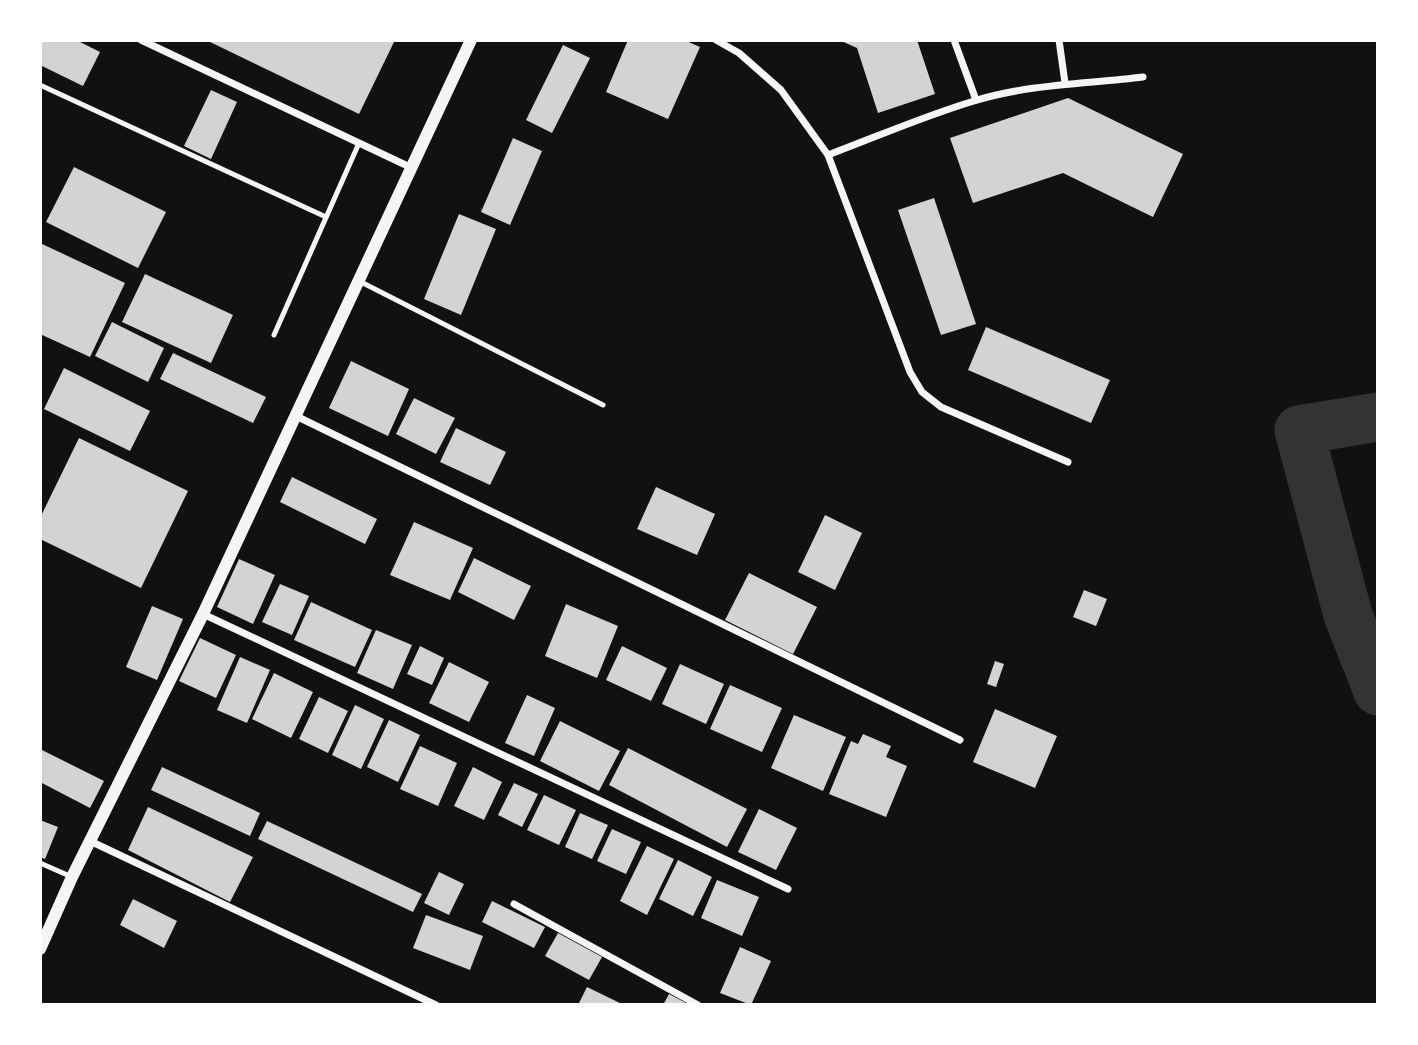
<svg xmlns="http://www.w3.org/2000/svg" width="1418" height="1045" viewBox="0 0 1418 1045" font-family="Raleway,sans-serif">
	<style>
		.lines { fill: none; stroke-linecap: round; stroke-linejoin: round }
		.river { stroke: #333; stroke-width: 49 }
		.building { fill: #d3d3d3 }
		.service { stroke: #f5f5f5; stroke-width: 5 }
		.minor { stroke: #f5f5f5; stroke-width: 7 }
		.tertiary { stroke: #f5f5f5; stroke-width: 12 }
	</style>
	<rect width="100%" height="100%" fill="#111"/>
	<g class="lines">
		<path class="river" d="M1378,417l-79,13 49,185 30,76"/>
	</g>
	<g class="building">
		<path d="M40,40h36l24,12 -17,34 -43,-21z"/>
		<path d="M206,40h189l-36,74z"/>
		<path d="M628,40h56l16,7 -32,72 -62,-27z"/>
		<path d="M839,40h78l18,54 -57,19 -21,-65z"/>
		<path d="M563,45l27,13 -38,75 -26,-13z"/>
		<path d="M211,90l26,12 -26,57 -27,-13z"/>
		<path d="M1068,98l115,56 -30,63 -90,-44 -90,30 -23,-65z"/>
		<path d="M513,138l29,13 -32,74 -29,-13z"/>
		<path d="M74,167l92,45 -28,56 -92,-46z"/>
		<path d="M934,198l42,126 -35,11 -43,-125z"/>
		<path d="M459,214l37,15 -35,86 -37,-16z"/>
		<path d="M40,243l85,40 -35,74 -50,-23z"/>
		<path d="M145,274l88,41 -22,48 -89,-41z"/>
		<path d="M112,322l52,26 -16,34 -53,-26z"/>
		<path d="M986,327l124,53 -19,43 -123,-53z"/>
		<path d="M173,353l93,44 -13,26 -93,-44z"/>
		<path d="M351,361l58,28 -21,47 -59,-28z"/>
		<path d="M64,368l86,43 -20,40 -86,-42z"/>
		<path d="M414,398l41,20 -19,36 -40,-20z"/>
		<path d="M456,428l50,24 -16,33 -50,-23z"/>
		<path d="M79,438l109,53 -47,97 -101,-49v-21z"/>
		<path d="M292,477l85,42 -12,25 -85,-42z"/>
		<path d="M656,487l59,27 -18,41 -60,-26z"/>
		<path d="M825,515l37,18 -27,57 -37,-18z"/>
		<path d="M414,522l59,26 -23,52 -60,-25z"/>
		<path d="M474,558l57,28 -17,34 -56,-28z"/>
		<path d="M239,559l36,16 -22,49 -36,-17z"/>
		<path d="M749,573l68,34 -24,47 -68,-34z"/>
		<path d="M280,584l29,12 -17,39 -30,-13z"/>
		<path d="M1084,590l23,9 -11,27 -23,-9z"/>
		<path d="M311,602l61,28 -17,37 -61,-27z"/>
		<path d="M566,604l52,22 -21,52 -52,-22z"/>
		<path d="M152,606l31,13 -26,61 -31,-13z"/>
		<path d="M376,630l36,15 -19,44 -36,-16z"/>
		<path d="M200,638l36,17 -20,43 -37,-17z"/>
		<path d="M420,646l24,12 -12,27 -25,-11z"/>
		<path d="M622,646l45,22 -16,33 -45,-21z"/>
		<path d="M240,657l30,13 -23,53 -30,-13z"/>
		<path d="M995,661l9,3 -8,23 -9,-3z"/>
		<path d="M449,662l40,20 -20,40 -40,-19z"/>
		<path d="M680,664l44,20 -18,40 -44,-20z"/>
		<path d="M274,673l39,19 -22,46 -39,-19z"/>
		<path d="M730,685l52,23 -20,44 -52,-23z"/>
		<path d="M527,695l28,13 -21,48 -29,-13z"/>
		<path d="M319,697l29,14 -20,42 -29,-14z"/>
		<path d="M355,705l29,14 -23,50 -29,-14z"/>
		<path d="M995,709l62,27 -22,52 -62,-26z"/>
		<path d="M794,715l52,22 -23,54 -52,-23z"/>
		<path d="M389,720l31,15 -22,47 -31,-15z"/>
		<path d="M560,721l60,30 -21,40 -59,-30z"/>
		<path d="M863,734l28,12 -5,11 21,9 -21,51 -57,-23 22,-53 7,3z"/>
		<path d="M420,746l37,17 -19,43 -38,-17z"/>
		<path d="M628,748l119,61 -20,38 -118,-62z"/>
		<path d="M40,749l64,32 -14,27 -50,-26z"/>
		<path d="M162,767l98,46 -10,23 -99,-46z"/>
		<path d="M473,767l29,15 -18,38 -30,-14z"/>
		<path d="M514,783l24,11 -16,33 -24,-12z"/>
		<path d="M544,795l32,15 -17,35 -32,-15z"/>
		<path d="M148,807l105,50 -23,45 -102,-52z"/>
		<path d="M759,809l38,19 -21,42 -38,-18z"/>
		<path d="M580,813l28,12 -16,34 -27,-12z"/>
		<path d="M40,820l18,7 -13,32 -5,-2z"/>
		<path d="M267,821l155,73 -9,18 -155,-73z"/>
		<path d="M612,829l29,13 -15,32 -29,-13z"/>
		<path d="M647,846l27,13 -27,56 -27,-14z"/>
		<path d="M678,860l34,17 -19,39 -34,-17z"/>
		<path d="M439,872l25,12 -15,31 -25,-12z"/>
		<path d="M717,880l42,17 -17,39 -41,-18z"/>
		<path d="M133,899l44,22 -13,27 -44,-23z"/>
		<path d="M492,901l53,26 -11,21 -52,-26z"/>
		<path d="M426,915l57,21 -13,34 -57,-22z"/>
		<path d="M558,933l44,24 -13,23 -44,-24z"/>
		<path d="M740,947l31,14 -20,44 -31,-12z"/>
		<path d="M587,987l37,18h-46z"/>
		<path d="M669,994l21,11h-27z"/>
	</g>
	<g class="lines">
		<g class="service">
			<path d="M40,85l286,132"/>
			<path d="M359,281l244,124"/>
			<path d="M274,335l85,-192"/>
			<path d="M40,863l32,14"/>
		</g>
		<g class="minor">
			<path d="M141,40l271,128"/>
			<path d="M716,40l23,13 42,37 47,65 82,217 12,20 19,15 127,55"/>
			<path d="M954,40l22,60"/>
			<path d="M1059,40l6,43"/>
			<path d="M828,155c48,-18 96,-39 146,-54 54,-17 113,-17 169,-24"/>
			<path d="M296,416l664,324"/>
			<path d="M203,614l585,275"/>
			<path d="M90,841l346,164"/>
			<path d="M514,904l184,101"/>
		</g>
		<path class="tertiary" d="M40,949l32,-72 131,-263 268,-574"/>
	</g>
	<rect width="1418" height="1045" fill="none" stroke="#ffffff" stroke-width="84"/>
</svg>
